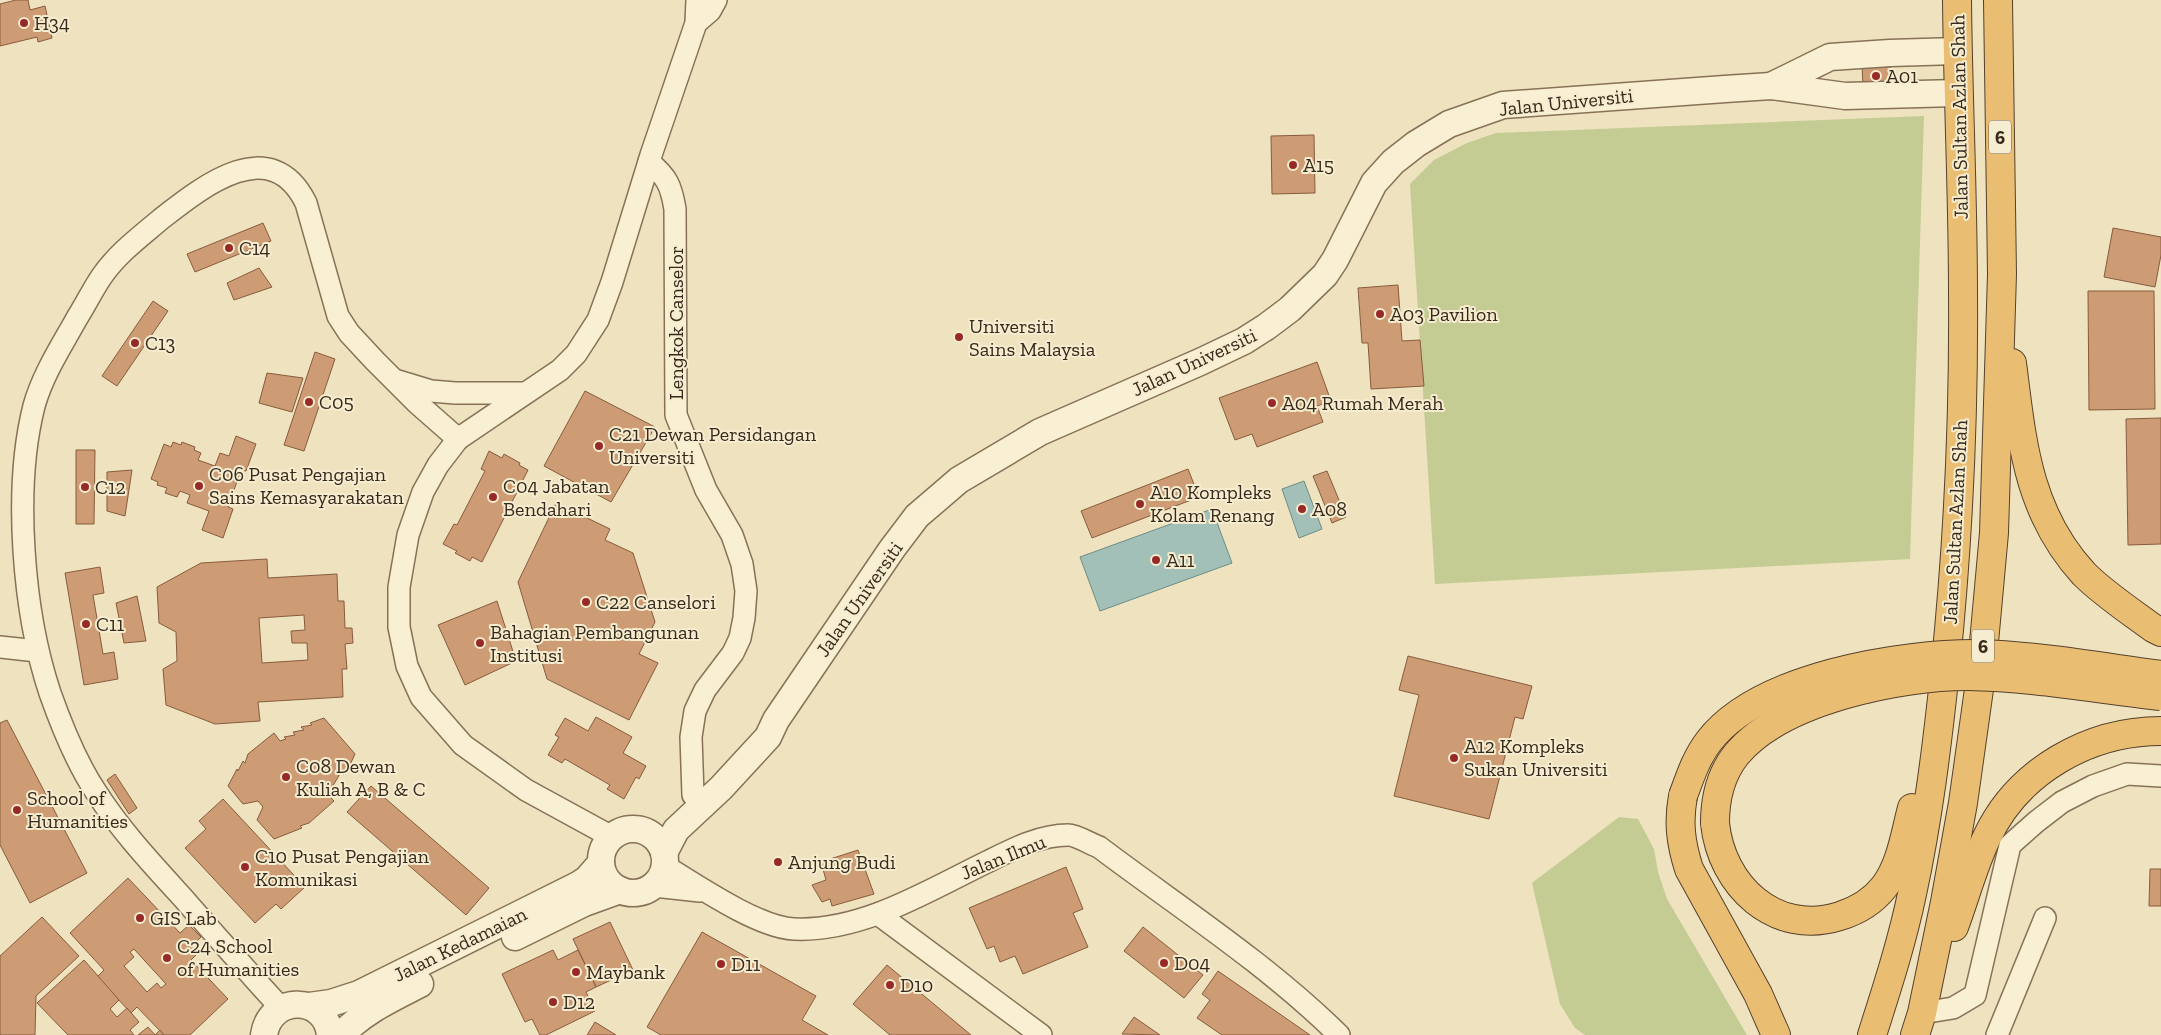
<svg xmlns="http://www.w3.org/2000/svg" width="2161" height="1035" viewBox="0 0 2161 1035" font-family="'Zilla Slab',serif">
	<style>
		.green { fill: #c4cc93 }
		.water { fill: #a3c0b8; stroke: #6a8e86 }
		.building { fill: #cd9c75; stroke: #875c3d; fill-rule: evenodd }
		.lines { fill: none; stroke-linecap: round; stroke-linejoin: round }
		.minor-casing { stroke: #877257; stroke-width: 24 }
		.tertiary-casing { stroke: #877257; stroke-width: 29 }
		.trunk-casing { stroke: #55402c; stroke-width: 30 }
		.minor { stroke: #f9efd3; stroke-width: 21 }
		.tertiary { stroke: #f9efd3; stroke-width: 26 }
		.trunk { stroke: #eabe72; stroke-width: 28 }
		.trunk-bridge-casing { stroke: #55402c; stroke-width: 30; stroke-linecap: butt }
		.trunk-bridge { stroke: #eabe72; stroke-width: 28 }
		.poi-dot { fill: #972927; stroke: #f6eccf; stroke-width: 2 }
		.labels { text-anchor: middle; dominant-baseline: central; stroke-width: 4; stroke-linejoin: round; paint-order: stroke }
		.shield { fill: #f6eccf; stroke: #706452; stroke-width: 1 }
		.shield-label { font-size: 19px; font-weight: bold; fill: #372a1c }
		.poi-label { font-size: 20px; fill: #372a1c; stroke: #f6eccf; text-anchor: start }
		.street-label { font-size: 20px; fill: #372a1c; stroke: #f6eccf }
	</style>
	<rect width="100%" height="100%" fill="#eee2bf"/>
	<g class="green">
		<path d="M1924,116l-14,443 -475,25 -25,-400 24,-24 33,-17 29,-10z"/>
		<path d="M1619,817l19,2 16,30 4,23 9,27 80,136h-162l-10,-7 -15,-24 -28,-121z"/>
	</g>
	<g class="water">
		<path d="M1304,481l18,48 -23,9 -17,-49z"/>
		<path d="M1212,509l20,54 -132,48 -20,-54z"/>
	</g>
	<g class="building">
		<path d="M16,0h12l2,10 15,-4 7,32 -14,4 -1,-5 -37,9v-42z"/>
		<path d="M1890,63l1,24 -28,2 -1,-25z"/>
		<path d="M1314,135l1,58 -43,1 -1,-58z"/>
		<path d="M263,223l8,18 -76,31 -8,-18z"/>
		<path d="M2113,228l48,9v18l-6,32 -51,-10z"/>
		<path d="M259,268l13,19 -38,13 -7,-17z"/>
		<path d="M1398,285l4,56 18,-1 4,46 -53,3 -3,-46h-6l-4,-55z"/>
		<path d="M2088,291h66l1,118 -66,1z"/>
		<path d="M153,301l15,10 -51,75 -15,-10z"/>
		<path d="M315,352l20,7 -31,92 -20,-6z"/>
		<path d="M1317,362l14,39 -14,5 6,16 -66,25 -5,-13 -17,6 -16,-42z"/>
		<path d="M267,373l36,5 -11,34 -33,-9z"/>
		<path d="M585,391l70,36 -44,75 -67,-36z"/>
		<path d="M2161,418v126l-33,1 -2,-126z"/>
		<path d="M236,436l20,8 -10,27 -5,-1 -13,37 5,2 -10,29 -21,-8 7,-19 -22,-8 3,-8 -10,-4 -3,6 -12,-4 2,-5 -10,-3 1,-3 -7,-3 13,-35 7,3 2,-5 8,3 1,-3 13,5 -1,3 7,3 -3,7 17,6 5,-13 9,3z"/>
		<path d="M76,450h19l-1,74h-18z"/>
		<path d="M489,451l13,7 2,-4 16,9 -1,2 9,5 -46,92 -10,-5 -2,4 -15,-8 2,-2 -14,-7 11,-20 3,1 28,-54 -4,-2z"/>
		<path d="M1188,469l11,28 -107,41 -11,-27z"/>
		<path d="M132,470l-7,46 -18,-5v-39z"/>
		<path d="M1327,471l19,46 -14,6 -19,-47z"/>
		<path d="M556,503l54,26 -5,11 28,13 22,69 -16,32 19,9 -29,57 -82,-41 -29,-97z"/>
		<path d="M267,559l1,19 69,-4 1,27h6l1,27h7l1,15 -8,1 2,25h-5l1,28 -85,5 2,19 -45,3 -49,-19 -3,-36 14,-8 -1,-29 -17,-9 -2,-36 44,-24zM304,615l1,15 -14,1 1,12h15l1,17 -46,3 -3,-45z"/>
		<path d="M100,567l4,26 -11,2 10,59 11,-2 4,27 -34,6 -19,-112z"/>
		<path d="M137,596l9,45 -22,2 -8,-40z"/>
		<path d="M497,601l19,60 -51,24 -27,-60z"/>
		<path d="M1408,656l124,30 -9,33 -8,-2 -26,102 -95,-23 25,-101 -20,-5z"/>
		<path d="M596,717l36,20 -9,16 23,13 -7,13 -3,-2 -12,22 -17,-10 3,-4 -45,-26 -3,4 -14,-8 11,-18 -4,-2 10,-17 23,13z"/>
		<path d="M324,718l31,36 -6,13 -2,-3 -4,11 -2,-3 -10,17 -2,-2 -3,6 8,8 -25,22 -9,3 2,2 -28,11 -17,-19 6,-13 -5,-6 -15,3 -15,-18 9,-17 1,2 5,-10 2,2 3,-9 26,-21 6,8 6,-2 -2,-2 11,-2 -2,-3 11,-2 -3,-3 11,-2 -2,-2z"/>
		<path d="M7,720l80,153 -57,30 -30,-58v-122z"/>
		<path d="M115,774l22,34 -8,6 -22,-34z"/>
		<path d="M371,786l118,102 -23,27 -119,-103z"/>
		<path d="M223,799l82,88 -24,22 -5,-5 -21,19 -70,-75 21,-19 -7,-8z"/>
		<path d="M858,850l16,44 -42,12 -2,-7 -8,3 -10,-17 14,-5 -5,-18z"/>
		<path d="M1066,867l17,42 -10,4 15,34 -65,27 -8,-18 -15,6 -6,-16 -7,3 -18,-41z"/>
		<path d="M2150,869h11v37h-12z"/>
		<path d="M128,878l52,55 9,-8 12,12 -9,9 6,7 -7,7 37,39 -38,36h-26l-27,-28 -6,6 -34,-36 7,-7 -34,-37zM134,949l32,35 -5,4 -4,-5 -10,9 -23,-26 10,-9 -4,-5z"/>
		<path d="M42,917l37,39 -43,40 -1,39h-35v-79z"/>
		<path d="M610,922l23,48 -37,17 -23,-48z"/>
		<path d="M1143,927l60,48 -19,23 -60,-47z"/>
		<path d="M702,932l114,64 -14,24 26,15h-167l-14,-8z"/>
		<path d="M553,950l5,10 20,-10 18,37 -10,5 9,19 -49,24h-6l-8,-16 -7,3 -23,-48z"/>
		<path d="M84,960l35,40 -9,9 7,8 10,-9 12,14 -9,8 4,5h-66l-31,-32z"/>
		<path d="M887,965l84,70h-81l-37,-31z"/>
		<path d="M1218,971l92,64h-88l-25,-17 13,-18 -8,-6z"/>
		<path d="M1134,1017l26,18 -38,-1z"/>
		<path d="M595,1022l21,13h-29z"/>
		<path d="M148,1027l7,8 5,-5 4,5h-26z"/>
	</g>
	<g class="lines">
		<g class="minor-casing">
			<g id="minor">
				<path d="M696,23l14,-12 6,-11"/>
				<path d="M649,162c18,15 22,23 26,47l1,206 30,75 26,45 10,29 4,27 -2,27 -4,20 -7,15 -28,37 -10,21 -4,26 2,58"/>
				<path d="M398,381l33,10 24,2h70"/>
				<path d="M0,647l37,4"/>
				<path d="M612,837l-86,-47 -63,-45 -42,-48 -14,-31 -8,-39v-40l9,-52 15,-43 15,-27 20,-26 102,-69 16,-16 22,-34 14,-38 39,-127 45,-132 1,-23"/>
				<path d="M665,866c31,19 94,62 129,63 69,3 135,-39 195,-68 24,-12 51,-26 79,-26 9,0 22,9 31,12 81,61 168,117 240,188"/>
				<path d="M654,886l46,5"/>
				<path d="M878,914l163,121"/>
				<path d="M281,1008c-33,-36 -66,-73 -98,-110 -31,-34 -62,-67 -87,-106 -20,-30 -34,-65 -46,-99 -27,-81 -37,-204 -16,-287 9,-32 27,-59 43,-88 9,-14 16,-29 25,-42 16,-23 38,-39 59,-57 42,-33 110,-87 145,-16l32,113 11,17 26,28 42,42 41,36"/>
				<path d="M1922,1013l31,-5 22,-13 35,-150 26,-23 26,-20 31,-16 34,-12 34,2"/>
				<path d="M1997,1035l48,-117"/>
			</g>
		</g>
		<g class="tertiary-casing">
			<g id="tertiary">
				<path d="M1771,86l59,-29 60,-4 67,-2"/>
				<circle cx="633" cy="861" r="32"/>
				<path d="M664,853l12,-23 45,-42 47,-51 8,-17 116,-171 25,-33 42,-36 81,-48 160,-70 44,-21 22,-14 24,-18 35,-34 10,-15 39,-77 19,-21 23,-18 33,-20 54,-19 222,-16 46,-3 74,10 112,-3"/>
				<path d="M515,937l69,-34 36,-13"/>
				<path d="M309,1006l22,-3 28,-9 219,-109 9,-6 14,-16"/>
				<path d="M264,1035c6,-41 62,-40 66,0"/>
				<path d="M341,1035c23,-24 50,-36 79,-51"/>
			</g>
		</g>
		<g class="trunk-casing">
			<g id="trunk">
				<path d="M2012,363c10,78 15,149 72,211 20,20 46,37 69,54l8,4"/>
				<path d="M1683,796c-5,27 -2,48 6,73l69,125 18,41"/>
				<path d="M1715,823c6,62 60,114 125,93 16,-5 33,-15 44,-29 17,-22 21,-53 28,-79"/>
				<path d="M1954,927c11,-29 19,-61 33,-90 31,-66 102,-106 174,-106"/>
				<path d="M1872,1035c15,-47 30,-93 40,-141 16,-74 25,-148 33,-223 13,-126 19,-251 18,-377 0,-98 -5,-196 -6,-294"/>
				<path d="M1915,1035l7,-22 23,-111 18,-99 18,-128 13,-142 8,-259 -4,-274"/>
			</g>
		</g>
		<use href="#minor" class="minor"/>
		<use href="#tertiary" class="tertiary"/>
		<use href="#trunk" class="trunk"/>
		<g class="trunk-bridge-casing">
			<g id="trunk-bridge">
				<path d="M1683,796c7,-19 13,-38 26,-55 50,-65 193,-88 271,-87 60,2 121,13 181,21"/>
				<path d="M1715,823c0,-24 6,-49 21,-68 45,-55 164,-79 232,-79 64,1 129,13 193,20"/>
			</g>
		</g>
		<use href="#trunk-bridge" class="trunk-bridge"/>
	</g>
	<g class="poi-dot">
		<circle cx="24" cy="23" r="5"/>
		<circle cx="1876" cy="76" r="5"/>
		<circle cx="1293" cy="165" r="5"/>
		<circle cx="229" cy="248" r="5"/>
		<circle cx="1380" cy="314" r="5"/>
		<circle cx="959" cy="337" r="5"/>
		<circle cx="135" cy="343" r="5"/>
		<circle cx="309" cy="402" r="5"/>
		<circle cx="1272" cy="403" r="5"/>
		<circle cx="599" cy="446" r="5"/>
		<circle cx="199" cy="486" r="5"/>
		<circle cx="85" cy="487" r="5"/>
		<circle cx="493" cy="497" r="5"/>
		<circle cx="1140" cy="504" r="5"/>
		<circle cx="1302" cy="509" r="5"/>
		<circle cx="1156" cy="560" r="5"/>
		<circle cx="586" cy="602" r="5"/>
		<circle cx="86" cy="624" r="5"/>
		<circle cx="480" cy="643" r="5"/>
		<circle cx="1454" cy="758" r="5"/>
		<circle cx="286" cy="777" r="5"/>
		<circle cx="17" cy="810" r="5"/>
		<circle cx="778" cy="862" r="5"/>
		<circle cx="245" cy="867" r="5"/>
		<circle cx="140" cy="918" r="5"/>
		<circle cx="167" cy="958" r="5"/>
		<circle cx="1164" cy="963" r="5"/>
		<circle cx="721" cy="964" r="5"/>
		<circle cx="576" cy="972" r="5"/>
		<circle cx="890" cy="985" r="5"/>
		<circle cx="553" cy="1002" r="5"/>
	</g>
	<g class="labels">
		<g class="shield">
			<rect x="1989" y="120.5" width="22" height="33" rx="4"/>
			<rect x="1972" y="629.5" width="22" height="33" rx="4"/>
		</g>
		<g class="shield-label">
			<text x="2000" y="137">6</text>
			<text x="1983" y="646">6</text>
		</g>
		<g class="poi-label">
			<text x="34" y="23">H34</text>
			<text x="1886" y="76">A01</text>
			<text x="1303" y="165">A15</text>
			<text x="239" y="248">C14</text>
			<text x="1390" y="314">A03 Pavilion</text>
			<text x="969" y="326">Universiti<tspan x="969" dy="23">Sains Malaysia</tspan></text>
			<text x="145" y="343">C13</text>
			<text x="319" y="402">C05</text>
			<text x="1282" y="403">A04 Rumah Merah</text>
			<text x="609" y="434">C21 Dewan Persidangan<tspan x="609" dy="23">Universiti</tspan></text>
			<text x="209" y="474">C06 Pusat Pengajian<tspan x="209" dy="23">Sains Kemasyarakatan</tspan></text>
			<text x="503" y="486">C04 Jabatan<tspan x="503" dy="23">Bendahari</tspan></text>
			<text x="95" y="487">C12</text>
			<text x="1150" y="492">A10 Kompleks<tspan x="1150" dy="23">Kolam Renang</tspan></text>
			<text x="1312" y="509">A08</text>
			<text x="1166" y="560">A11</text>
			<text x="596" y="602">C22 Canselori</text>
			<text x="96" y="624">C11</text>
			<text x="490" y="632">Bahagian Pembangunan<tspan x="490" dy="23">Institusi</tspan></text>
			<text x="1464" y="746">A12 Kompleks<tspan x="1464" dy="23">Sukan Universiti</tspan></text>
			<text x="296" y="766">C08 Dewan<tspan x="296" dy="23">Kuliah A, B &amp; C</tspan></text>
			<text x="27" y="798">School of<tspan x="27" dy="23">Humanities</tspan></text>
			<text x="255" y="856">C10 Pusat Pengajian<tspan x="255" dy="23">Komunikasi</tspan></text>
			<text x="788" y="862">Anjung Budi</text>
			<text x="150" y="918">GIS Lab</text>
			<text x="177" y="946">C24 School<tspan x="177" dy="23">of Humanities</tspan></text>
			<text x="1174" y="963">D04</text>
			<text x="731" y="964">D11</text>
			<text x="586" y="972">Maybank</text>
			<text x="900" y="985">D10</text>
			<text x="563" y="1002">D12</text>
		</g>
		<g class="street-label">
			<text transform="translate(1566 102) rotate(-6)">Jalan Universiti</text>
			<text transform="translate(1959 117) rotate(-91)">Jalan Sultan Azlan Shah</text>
			<text transform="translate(676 323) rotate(-90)">Lengkok Canselor</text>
			<text transform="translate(1194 362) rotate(-25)">Jalan Universiti</text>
			<text transform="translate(1955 522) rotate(-87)">Jalan Sultan Azlan Shah</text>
			<text transform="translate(859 599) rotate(-55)">Jalan Universiti</text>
			<text transform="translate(1003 857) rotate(-22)">Jalan Ilmu</text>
			<text transform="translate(460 944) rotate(-26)">Jalan Kedamaian</text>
		</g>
	</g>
</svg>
